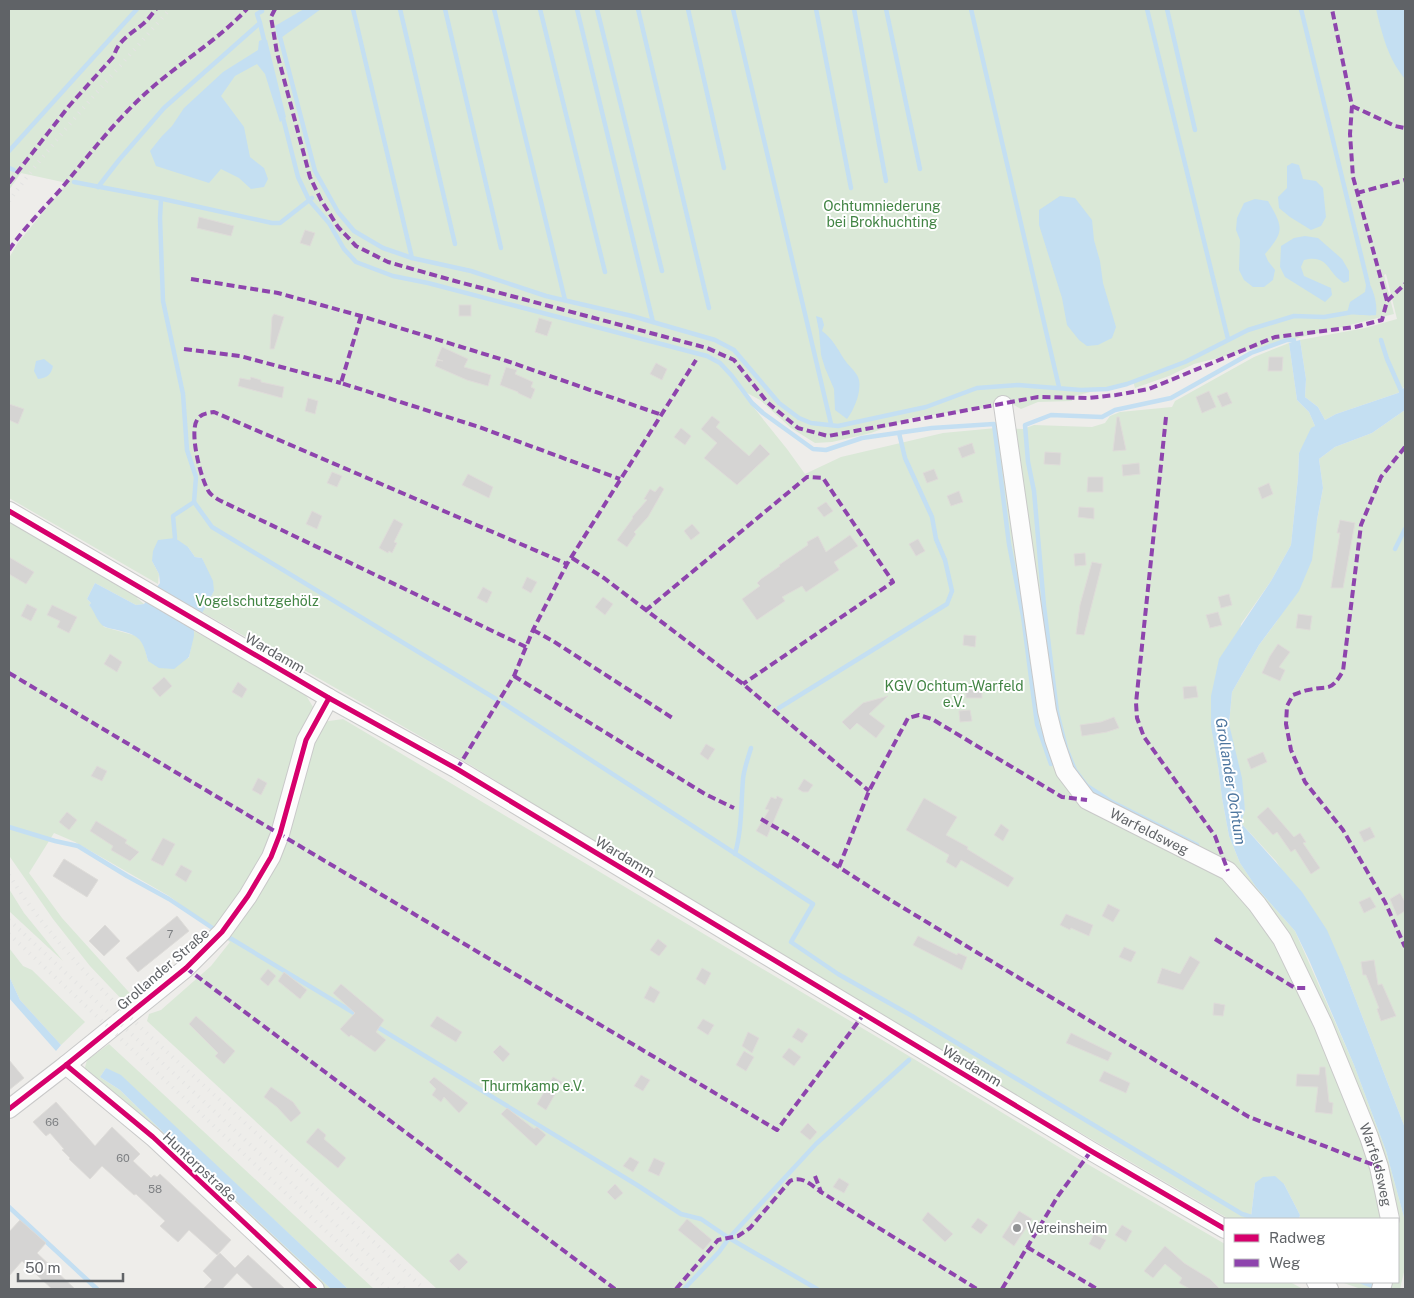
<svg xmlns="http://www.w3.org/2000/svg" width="1414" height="1298" viewBox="0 0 1414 1298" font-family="'Public Sans',sans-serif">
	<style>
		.green { fill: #dae8d7 }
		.water { fill: #c4dff2 }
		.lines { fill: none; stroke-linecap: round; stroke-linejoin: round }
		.stream { stroke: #c4dff2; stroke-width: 4.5 }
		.building { fill: #d5d4d3; stroke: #dedcd9 }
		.minor-casing { stroke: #c9c9c9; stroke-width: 20 }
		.minor { stroke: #fcfcfc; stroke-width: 18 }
		.rail { stroke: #e4e4e3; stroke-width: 4; stroke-dasharray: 1 6; stroke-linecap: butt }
		.quiet { stroke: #8e44ad; stroke-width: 4; stroke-dasharray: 8 4; stroke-linecap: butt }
		.cycleway-casing { stroke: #fff; stroke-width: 8 }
		.cycleway { stroke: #d6006c; stroke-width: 5 }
		.poi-dot { fill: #929395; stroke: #fff; stroke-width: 2 }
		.labels { text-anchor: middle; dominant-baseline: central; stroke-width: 4; stroke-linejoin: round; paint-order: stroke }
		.number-label { font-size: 11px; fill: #7e8083 }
		.park-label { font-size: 14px; fill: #418443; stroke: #fff }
		.street-label { font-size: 14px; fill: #606367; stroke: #fff }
		.poi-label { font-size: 14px; fill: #606367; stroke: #fff; text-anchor: start }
		.water-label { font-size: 15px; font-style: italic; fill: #4c759e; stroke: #fff }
	</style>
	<rect width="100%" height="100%" fill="#eeedea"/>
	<g class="green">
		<path d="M9,9h1396v377l-7,7 -62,21 -11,6 -7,-13 -13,-10 1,-18 -6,-39 65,-12 32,-9 -11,-45 -2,1 10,39 -200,50 -25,12 -34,12 -2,-7 -62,16 1,4 -34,1 -17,7 -9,-5 -101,14 -40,15 -39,9 -17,1 -24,-15 -31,-28 -22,-12 49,61 18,25 36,-17 102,-24 53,-5 27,1 11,-4 58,2 13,-4 5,-7 10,-4 52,-5 3,-6 79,-44 35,-14 8,57 12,12 6,14 -16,27 -1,25 -7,67 -20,36 -30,43 -23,142 4,32 7,38 11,27 16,24 39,44 59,134 32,86 19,70v47l-5,21h-39l-20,-7h57v-63h-99l1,-4 -16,-31 -29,-1 -4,33 1,3h-23l-430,-250 -330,-205 -267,-152 12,-21 -12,-33 -7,-1 -7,-10 -36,14 7,13 -1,10 -149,-86v-240l8,-14 50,-61 -46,-10 -12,17z"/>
		<path d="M1405,410v718l-61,-159 -68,-108 -35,-38 4,-13 -16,-86 3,-32 27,-47 18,-24 40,-101 6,-32 -4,-29 16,-12 37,-14z"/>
		<path d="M9,519l131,75 -3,4 7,6 -8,1 -41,-22 -8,16 4,4 -2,2 7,7 8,15 33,9 7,9 4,16 41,-3 5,-27 110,61 18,30 21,-3 566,337 168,102 148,86v38h65l13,7h-866l-290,-268 2,-7 12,-4 50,-44 19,-24 -61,-46 -94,-54 -21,-9 -25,40 33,45 74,82 -8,6 -38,-40 -37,-47 -43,-62 -1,-3z"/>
		<path d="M9,889l15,24 39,48 -54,-50z"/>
		<path d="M9,948l14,18 9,4 53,52 -24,23 -41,-45 -11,-24z"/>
		<path d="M109,1044l265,245h-26l-127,-119 -115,-102 -6,9 20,13 49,48 162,151h-7l-199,-188 -41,-30 3,-11z"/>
	</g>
	<g class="water">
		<path d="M304,9h17l-43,31 -3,-14z"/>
		<path d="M1376,9h29v70c-17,-20 -23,-45 -29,-70z"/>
		<path d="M264,39l3,1 19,77 -6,5 -15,-48 -8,-10 -22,12 -14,20 23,31 6,30 14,11 4,11 -4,8 -13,2 -12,-11 -18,-9 -12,14 -53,-17 -6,-15 12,-15 10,-10 12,-18 39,-36 35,-22 1,-9z"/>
		<path d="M1292,163l7,2 4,14 13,2 7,7 3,29 -5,9 -10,4 -21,-13 -11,-9 -1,-11 9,-9v-22z"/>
		<path d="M1060,196l15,2 17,22 2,20 6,21 3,22 13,44 -4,11 -14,7 -11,1 -8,-6 -12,-15 -5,-27 -23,-73v-15z"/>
		<path d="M1255,199l13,2c15,26 17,30 -3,53l3,7 7,9 -2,10 -9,7h-11l-9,-7 -5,-10 1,-30 -4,-10 1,-12 7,-15z"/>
		<path d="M1305,236l13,2 24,21 7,12v10l-5,2c-17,-10 -15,-29 -40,-23l-3,7 3,9 27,12 1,7 -7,7 -40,-25 -5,-10 1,-21 13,-8z"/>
		<path d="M1367,279c6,9 11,25 9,36 -5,1 -23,0 -29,-2l3,-11 15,-10z"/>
		<path d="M816,316l6,2 2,7 -2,6c11,8 15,17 22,28 4,6 9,10 13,16 7,11 -2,34 -10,44l-12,-9 -1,-21 -9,-21 -4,-13 -2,-24z"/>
		<path d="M1300,340l6,39 -1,18 13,10 7,13 11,-6 62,-21 7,-6v23l-33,23 -37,14 -16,12 4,29 -6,32 -5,40 -13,31 -40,54 -27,47 -3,32 13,54 3,32 -4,13 61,69 25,38 17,39 61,159v93l-19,-70 -32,-86 -45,-105 -14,-29 -39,-44 -16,-24 -11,-27 -7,-38 -4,-32 -7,-40v-30l8,-37 52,-78 20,-36 7,-67 1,-25 12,-25 4,-2 -6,-14 -12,-12 -8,-57z"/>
		<path d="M44,359l9,7c-2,9 -6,12 -15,13l-4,-8 2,-10z"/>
		<path d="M175,538l13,9 7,10 7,1 11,23 1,10 -20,37v8l-5,21 -15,12 -15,-1 -11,-7c-6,-25 -10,-26 -35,-32 -4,-1 -7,-1 -11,-4 -6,-6 -7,-13 -13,-20l2,-2 -4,-4 8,-16 41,22 8,-1 16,-21 -1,-9 -7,-13 1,-10 5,-11z"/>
		<path d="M9,976l11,24 41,45 -5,6 -47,-53z"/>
		<path d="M106,1068l15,7 227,214h-17l-162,-151 -49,-48 -20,-13z"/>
		<path d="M1275,1176l9,8 16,31 -1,4h-47l-1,-2 4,-34 8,-6z"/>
	</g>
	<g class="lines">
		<g class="stream">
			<path d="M353,9l59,249"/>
			<path d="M400,9l55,235"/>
			<path d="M445,9l56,239"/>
			<path d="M494,9l71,291"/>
			<path d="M540,9l65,263"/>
			<path d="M577,9l76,313"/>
			<path d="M597,9l65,262"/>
			<path d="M638,9l71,299"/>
			<path d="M688,9l36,159"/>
			<path d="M733,9l98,415"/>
			<path d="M816,9l35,179"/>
			<path d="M854,9l32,172"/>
			<path d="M886,9l34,160"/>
			<path d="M971,9l88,378"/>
			<path d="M1147,9l81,330"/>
			<path d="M1167,9l28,121"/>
			<path d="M1301,9l67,275"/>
			<path d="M260,23l5,21"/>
			<path d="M279,33l36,138 23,41 16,19 29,17 29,10 59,13 75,25 86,20 83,24 19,10 45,53 20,15 12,5 27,3 88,-19 51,-19 41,-3 63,5 26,-1 20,-5 58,-22 63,-32 46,-14 30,1 29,-5"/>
			<path d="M282,114l16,63 11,23 20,23 15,26 12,13 37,14 35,7 279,73 13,7 12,13 20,27 11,10 50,36 13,1 36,-12 70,-10 62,-4 15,120 14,72 14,108 14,40"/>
			<path d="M9,151l128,-142"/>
			<path d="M9,168l5,2"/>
			<path d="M74,182l89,17 109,24h8l32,-25"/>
			<path d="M98,187l21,-27 45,-52 96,-85 -3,-9 5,-3"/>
			<path d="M161,199l-1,19 3,83 20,93 4,56 9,27 -2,25 -21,14 2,22"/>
			<path d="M1381,340l6,19 16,36"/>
			<path d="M194,502l18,25 284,172"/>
			<path d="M1395,549l10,-20"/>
			<path d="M503,703l310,201 -22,38 47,32 74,42 330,198 16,5"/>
			<path d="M779,708l168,-104 5,-13 -7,-31 -9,-21 -4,-22 -27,-59 -6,-25"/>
			<path d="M9,827l46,14 23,5 49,30 42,23 45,30"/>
			<path d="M1197,845l-87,-44 -23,-15 -12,-16 -9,-22 -9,-36 -13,-106 -10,-115 -6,-29 -3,-37 26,-10 51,2 13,-7 56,-12 80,-45 36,-13h7v6"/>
			<path d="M735,854c7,-25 6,-50 8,-75 1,-10 5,-21 8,-31"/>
			<path d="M230,938l129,78"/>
			<path d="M374,1025l263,160 44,29 20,5 28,19 88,51"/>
			<path d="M9,1207l88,82"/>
			<path d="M1362,1282l13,5"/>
			<path d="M684,1289l35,-37 10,-14 87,-94 93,-84"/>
		</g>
	</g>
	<g class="building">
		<path d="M199,217l35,9 -3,10 -34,-8z"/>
		<path d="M305,230l10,3 -5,13 -10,-3z"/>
		<rect x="459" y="305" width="12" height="11"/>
		<path d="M274,314l10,3 -10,32h-4l2,-32z"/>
		<path d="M539,318l13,4 -5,14 -12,-4z"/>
		<path d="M442,347l26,12 -4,8 27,8 -3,11 -21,-6 -32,-14 2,-6 6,1 -6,-2z"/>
		<path d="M1269,357h14l-1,14h-14z"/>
		<path d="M656,363l11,6 -5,11 -12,-6z"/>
		<path d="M506,367l11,3 -2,4 18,8 -2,5 4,2 -4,10 -13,-6v-1l-18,-7z"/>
		<path d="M251,377l10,3v2l23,5 -2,11 -44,-12 2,-8 10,2z"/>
		<path d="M1209,391l7,16 -14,6 -6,-16z"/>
		<path d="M1227,392l5,11 -10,4 -5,-11z"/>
		<path d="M308,398l10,3 -3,13 -10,-3z"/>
		<path d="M9,404l15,5 -6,15 -9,-4z"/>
		<path d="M712,416l8,6 -4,5 33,29 11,-12 10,10 -33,31 -33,-27 13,-15 -16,-14z"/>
		<path d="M1117,417h2l7,33 -13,1z"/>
		<path d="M681,428l10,8 -6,9 -11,-8z"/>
		<path d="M972,443l3,10 -13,5 -4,-10z"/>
		<path d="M1045,452l16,1 -1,12 -16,-1z"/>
		<path d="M1139,463l1,11 -17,2 -1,-11z"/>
		<path d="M934,469l4,10 -11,4 -4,-10z"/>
		<path d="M332,472l10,4 -5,11 -10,-4z"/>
		<path d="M468,474l25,13 -4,11 -27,-13z"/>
		<path d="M1088,477h15v15h-16z"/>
		<path d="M1269,483l4,11 -11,5 -4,-11z"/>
		<path d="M660,486l4,3 -16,28 -14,15 2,2 -9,13 -10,-7 16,-22 -1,-1 15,-17 -3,-1 6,-10 5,3z"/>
		<path d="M959,491l4,11 -12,4 -4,-10z"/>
		<path d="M826,502l7,9 -9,6 -7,-9z"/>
		<path d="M1079,507l15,1v11l-16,-2z"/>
		<path d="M312,511l10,5 -5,13 -11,-5z"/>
		<path d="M394,519l9,5 -9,18 3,1 -5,10 -3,-2 -1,2 -9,-5z"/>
		<path d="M1340,520l15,3 -12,65h-12l9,-55h-3z"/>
		<path d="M692,524l8,9 -9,7 -7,-9z"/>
		<path d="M850,535l8,11 -24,16 5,8 -33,22 -4,-6 -20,11 3,4 -28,19 -15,-21 18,-13 -3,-3 4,-4 19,-13 -1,-1 29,-20 -1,-3 11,-6 8,16z"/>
		<path d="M918,539l7,12 -9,5 -7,-12z"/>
		<path d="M1085,553l1,12 -11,1 -1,-12z"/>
		<path d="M9,557l25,15 -8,12 -17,-10z"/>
		<path d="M1092,562l10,2 -18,71 -8,-1 4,-29z"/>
		<path d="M527,577l10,5 -6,11 -9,-5z"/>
		<path d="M483,587l9,5 -5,11 -10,-5z"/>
		<path d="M1229,594l3,11 -11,3 -3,-11z"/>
		<path d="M603,597l10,7 -8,11 -10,-8z"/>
		<path d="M27,604l10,5 -6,12 -10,-5z"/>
		<path d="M52,605l25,12 -8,16 -12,-6 3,-6 -13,-6z"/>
		<path d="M1218,612l4,13 -12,3 -4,-13z"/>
		<path d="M1298,614l14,2 -2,14 -14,-2z"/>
		<path d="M964,635l12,1 -1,11 -12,-2z"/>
		<path d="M1278,644l12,8 -11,15 6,3 -5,11 -18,-8 8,-17z"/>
		<path d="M110,654l12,8 -5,10 -13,-8z"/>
		<path d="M164,677l8,9 -12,11 -8,-9z"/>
		<path d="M238,682l9,7 -5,9 -10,-6z"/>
		<path d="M1196,686l2,11 -14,2 -1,-12z"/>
		<rect x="966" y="687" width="16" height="11"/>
		<path d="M888,696l-19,18 16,12 -9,12 -19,-15 -7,7 -8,-8 21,-19z"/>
		<path d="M970,710l2,11 -12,1 -1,-11z"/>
		<path d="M1114,717l5,11 -12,4 -25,4 -2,-11 21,-3z"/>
		<path d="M706,744l9,5 -7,11 -8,-6z"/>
		<path d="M1263,752l4,10 -16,7 -4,-10z"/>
		<path d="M97,766l10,5 -5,10 -11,-5z"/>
		<path d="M258,778l9,5 -6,12 -9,-5z"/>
		<path d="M804,779l9,6 -5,7h-5l-5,-3z"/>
		<path d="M777,796l6,3 -16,38 -11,-6 13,-21 -4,-1 6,-12 5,2z"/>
		<path d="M924,798l33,19 -11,18 22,12 -1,2 47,29 -6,9 -47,-27 -5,8 -10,-6 3,-7 -43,-25z"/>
		<path d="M1268,807l26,30 6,-4 6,9 -3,1 17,25 -9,6 -16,-25 -4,3 -14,-20 -4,3 -16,-18z"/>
		<path d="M67,812l10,8 -8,10 -10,-8z"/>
		<path d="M96,821l31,19 -2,3 14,9 -9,9 -19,-11 2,-4 -23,-15z"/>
		<path d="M1001,824l8,6 -6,11 -9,-6z"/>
		<path d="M1370,827l5,10 -11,5 -5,-10z"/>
		<path d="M163,838l12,6 -12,22 -12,-6z"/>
		<path d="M64,859l34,21 -11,17 -34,-21z"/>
		<path d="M181,865l11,6 -6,11 -11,-7z"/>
		<path d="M1400,893l5,9v9l-8,5 -7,-17z"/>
		<path d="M1370,897l6,10 -12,6 -5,-11z"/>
		<path d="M1108,904l12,6 -7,12 -11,-6z"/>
		<path d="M1066,914l27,11 -4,11 -18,-8 -1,2 -10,-5z"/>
		<path d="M177,916l12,15 -51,41 -12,-14z"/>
		<path d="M105,925l15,16 -16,15 -15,-15z"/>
		<path d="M918,936l39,19 1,-2 9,4 -5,13 -49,-25z"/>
		<path d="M658,939l9,7 -8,10 -9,-6z"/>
		<path d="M1124,947l12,5 -5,10 -12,-5z"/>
		<path d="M1190,956l10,6 -17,28 -26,-7 5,-15 18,6z"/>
		<path d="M1374,960l4,25 4,-1 14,32 -15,5 -4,-12 2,-1 -13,-33h-3l-2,-13z"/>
		<path d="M702,968l9,5 -6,12 -9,-6z"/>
		<path d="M268,969l8,7 -8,10 -8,-7z"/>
		<path d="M284,972l23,18 -7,9 -22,-18z"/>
		<path d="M341,984l43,36 -8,12 10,8 -11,12 -24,-17 -2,2 -9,-8 15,-16 -22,-20z"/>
		<path d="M650,986l10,6 -6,11 -10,-5z"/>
		<path d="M1214,1003l11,2 -2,11 -10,-1z"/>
		<path d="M196,1016l39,35 -11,13 -9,-8 3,-3 -29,-29z"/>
		<path d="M437,1016l25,16 -6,10 -26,-16z"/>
		<path d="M703,1019l11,6 -6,10 -11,-7z"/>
		<path d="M798,1028l10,6 -6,9 -10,-6z"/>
		<path d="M748,1032l11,6 -7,15 -10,-7z"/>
		<path d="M1071,1033l41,20 -4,8 -42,-18z"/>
		<path d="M500,1045l10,9 -7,8 -10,-10z"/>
		<path d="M789,1048l12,9 -7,9 -12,-9z"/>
		<path d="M744,1051l10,6 -8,14 -10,-6z"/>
		<path d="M9,1060l15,18 -15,12z"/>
		<path d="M1320,1067h5l4,35 4,1 -1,11 -17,-2 3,-25 -22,-1 1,-12 22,1z"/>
		<path d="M1104,1071l26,12 -4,10 -27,-12z"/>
		<path d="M641,1075l9,5 -7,11 -9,-5z"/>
		<path d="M434,1077l34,26 -9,10 -15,-16 -3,5 -9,-7 4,-6 -7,-7z"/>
		<path d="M553,1077l9,5 -16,28 -9,-6z"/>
		<path d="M271,1087l22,15 8,11 -10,9 -14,-15 -13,-10z"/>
		<path d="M56,1102l39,44 17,-19 28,27 -7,7 18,17 3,-3 3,2 3,-3 71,66 -14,15 -28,-25 -11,12 -18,-16 5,-5 -29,-27 -2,1 -32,-29 -12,13 -21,-20 1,-1 -8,-8 2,-1 -14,-16 -4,3 -13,-14z"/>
		<path d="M507,1108l27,21 3,-2 9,8 -10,11 -35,-32z"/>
		<path d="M808,1123l9,9 -7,8 -10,-8z"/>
		<path d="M318,1128l8,7 -2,4 22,19 -8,10 -32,-26z"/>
		<path d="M630,1157l9,5 -6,10 -10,-6z"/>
		<path d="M654,1158l11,5 -6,13 -11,-5z"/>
		<path d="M839,1178l10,6 -5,9 -11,-6z"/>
		<path d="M615,1184l8,9 -8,7 -8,-8z"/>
		<path d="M1019,1211l13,8 -18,27 -12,-9z"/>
		<path d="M928,1212l25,22 -8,8 -23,-22z"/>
		<path d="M978,1218l10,7 -7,9 -10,-7z"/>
		<path d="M687,1219l25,21 -9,10 -25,-20z"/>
		<path d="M20,1220l26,23 -9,10 38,36h-23l-30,-28 -13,15v-44z"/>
		<path d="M1122,1225l10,6 -6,11 -11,-7z"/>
		<path d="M1094,1234l12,6 -6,10 -11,-6z"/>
		<path d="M1165,1246l19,17 26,16 10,10h-30l-11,-6 3,-5 -17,-14 -12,14 -9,-7z"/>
		<path d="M220,1253l15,15 13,-13 37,34h-31l-17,-16 -15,16h-19l9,-9 -9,-9z"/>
		<path d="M458,1253l10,9 -9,9 -10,-10z"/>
	</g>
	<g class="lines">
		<g class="minor-casing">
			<g id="minor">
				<path id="s1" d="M1003,405l44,306 7,28 11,32 22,29 141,71 29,33 25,35 41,85 46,113 10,30 11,52"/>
				<path d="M9,511l320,187 128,71 634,382 134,78"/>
				<path d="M66,1065l87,72 162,152"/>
				<path d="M9,1109l57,-44 120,-97 36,-36 26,-36 23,-39 9,-23 26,-94 23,-42"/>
				<path d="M1316,1282l13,7"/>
				<path d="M1381,1289l2,-7"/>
			</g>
		</g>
		<use href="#minor" class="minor"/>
		<g class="rail">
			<path d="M9,201c49,-67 106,-129 161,-192"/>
			<path d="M9,875c56,88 135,156 212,226 68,62 136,125 203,188"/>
			<path d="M9,920l396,369"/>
			<path d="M9,934l379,355"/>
		</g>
		<g class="quiet">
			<path d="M275,9l-4,8 6,36 33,124 11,23 17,27 18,19 32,16 67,19 252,67 27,12 33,42 31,26 30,8 210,-39 50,1 28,-3 33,-6 126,-52 80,-10 27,-7 5,-19 -34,-124 -3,-43 2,-28 -20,-97"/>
			<path d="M1352,106l43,20 10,2"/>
			<path d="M9,183l60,-77 45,-50c4,-16 17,-22 29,-32 5,-4 9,-10 13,-15"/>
			<path d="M1357,193l48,-13"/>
			<path d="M9,250c15,-22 34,-41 52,-61 27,-33 54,-68 86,-97 32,-29 70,-51 100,-83"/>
			<path d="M191,279l87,14 83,23 146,45 155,54"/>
			<path d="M1387,301l18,-17"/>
			<path d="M361,316l-20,67 138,44 141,52"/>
			<path d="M184,349l56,7 101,27"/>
			<path d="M1166,417l-30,286 1,15 7,19 71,99 13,35"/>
			<path d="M1405,447l-24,30 -20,48 -18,146c-13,22 -13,14 -35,19 -5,1 -10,3 -15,5l-6,11 -1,18 5,26 14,32 38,48 42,72 20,45"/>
			<path d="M572,558l32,20 139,106 126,107"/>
			<path d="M645,611l162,-134 16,1 70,104 -150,102"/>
			<path d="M533,630l20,11 121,78"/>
			<path d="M526,647l-305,-146c-4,-2 -9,-5 -12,-9 -8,-12 -20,-59 -12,-72 3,-6 10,-7 17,-8l353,152"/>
			<path d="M9,673l768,457 87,-116"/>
			<path d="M514,676l191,118 29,14"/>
			<path d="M457,769l57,-93 19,-46 34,-66 129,-204"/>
			<path d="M761,819l33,19 88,57 367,222 130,50"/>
			<path d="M839,867l30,-76 39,-73 11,-3 13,4 130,78 25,3"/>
			<path d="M1215,939l80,49h12"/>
			<path d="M186,968l429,321"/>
			<path d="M815,1176l6,16 156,97"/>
			<path d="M1027,1247l70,42"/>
			<path d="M676,1289l42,-49 20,-4 12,-8 40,-47c12,-6 21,4 31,11"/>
			<path d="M1002,1289l56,-93 33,-45"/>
		</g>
		<g class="cycleway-casing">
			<g id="cycleway">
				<path d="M9,511l320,187 128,71 634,382 134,78"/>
				<path d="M66,1065l87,72 162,152"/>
				<path d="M9,1109l57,-44 120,-97 36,-36 26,-36 23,-39 9,-23 26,-94 23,-42"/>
			</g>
		</g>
		<use href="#cycleway" class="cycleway"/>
	</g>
	<circle class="poi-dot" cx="1017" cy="1228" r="5"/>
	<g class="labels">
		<g class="number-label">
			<text x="170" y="934">7</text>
			<text x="52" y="1122">66</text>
			<text x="123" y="1158">60</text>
			<text x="155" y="1189">58</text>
		</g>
		<g class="park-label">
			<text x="882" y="206">Ochtumniederung<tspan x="882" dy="16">bei Brokhuchting</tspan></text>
			<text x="257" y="601">Vogelschutzgehölz</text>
			<text x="954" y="686">KGV Ochtum-Warfeld<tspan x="954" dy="16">e.V.</tspan></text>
			<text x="533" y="1086">Thurmkamp e.V.</text>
		</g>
		<g class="street-label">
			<text transform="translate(275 653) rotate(30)">Wardamm</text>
			<text stroke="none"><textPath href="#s1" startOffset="478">Warfeldsweg</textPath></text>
			<text transform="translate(625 857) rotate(31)">Wardamm</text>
			<text transform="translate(163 969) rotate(-41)">Grollander Straße</text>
			<text transform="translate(972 1066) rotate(31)">Wardamm</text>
			<text stroke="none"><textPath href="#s1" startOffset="898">Warfeldsweg</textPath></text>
			<text transform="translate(200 1167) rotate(43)">Huntorpstraße</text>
		</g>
		<g class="poi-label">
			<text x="1027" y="1228">Vereinsheim</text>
		</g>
		<g class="water-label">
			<text transform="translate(1231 781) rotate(81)">Grollander Ochtum</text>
		</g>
	</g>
	<rect width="1414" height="1298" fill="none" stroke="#606367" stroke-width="20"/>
	<rect x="1224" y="1218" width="175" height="65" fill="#ffffff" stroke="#bfc1c2"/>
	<rect x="1234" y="1234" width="25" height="8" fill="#d6006c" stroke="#bfc1c2"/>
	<text x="1269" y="1243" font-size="15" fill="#606367">Radweg</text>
	<rect x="1234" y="1259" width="25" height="8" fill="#8e44ad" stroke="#bfc1c2"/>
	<text x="1269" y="1268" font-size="15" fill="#606367">Weg</text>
	<path d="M18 1273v8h105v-8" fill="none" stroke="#606367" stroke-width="2.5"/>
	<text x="25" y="1273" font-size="15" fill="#606367" stroke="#ffffff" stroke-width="4" paint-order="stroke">50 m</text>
</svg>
